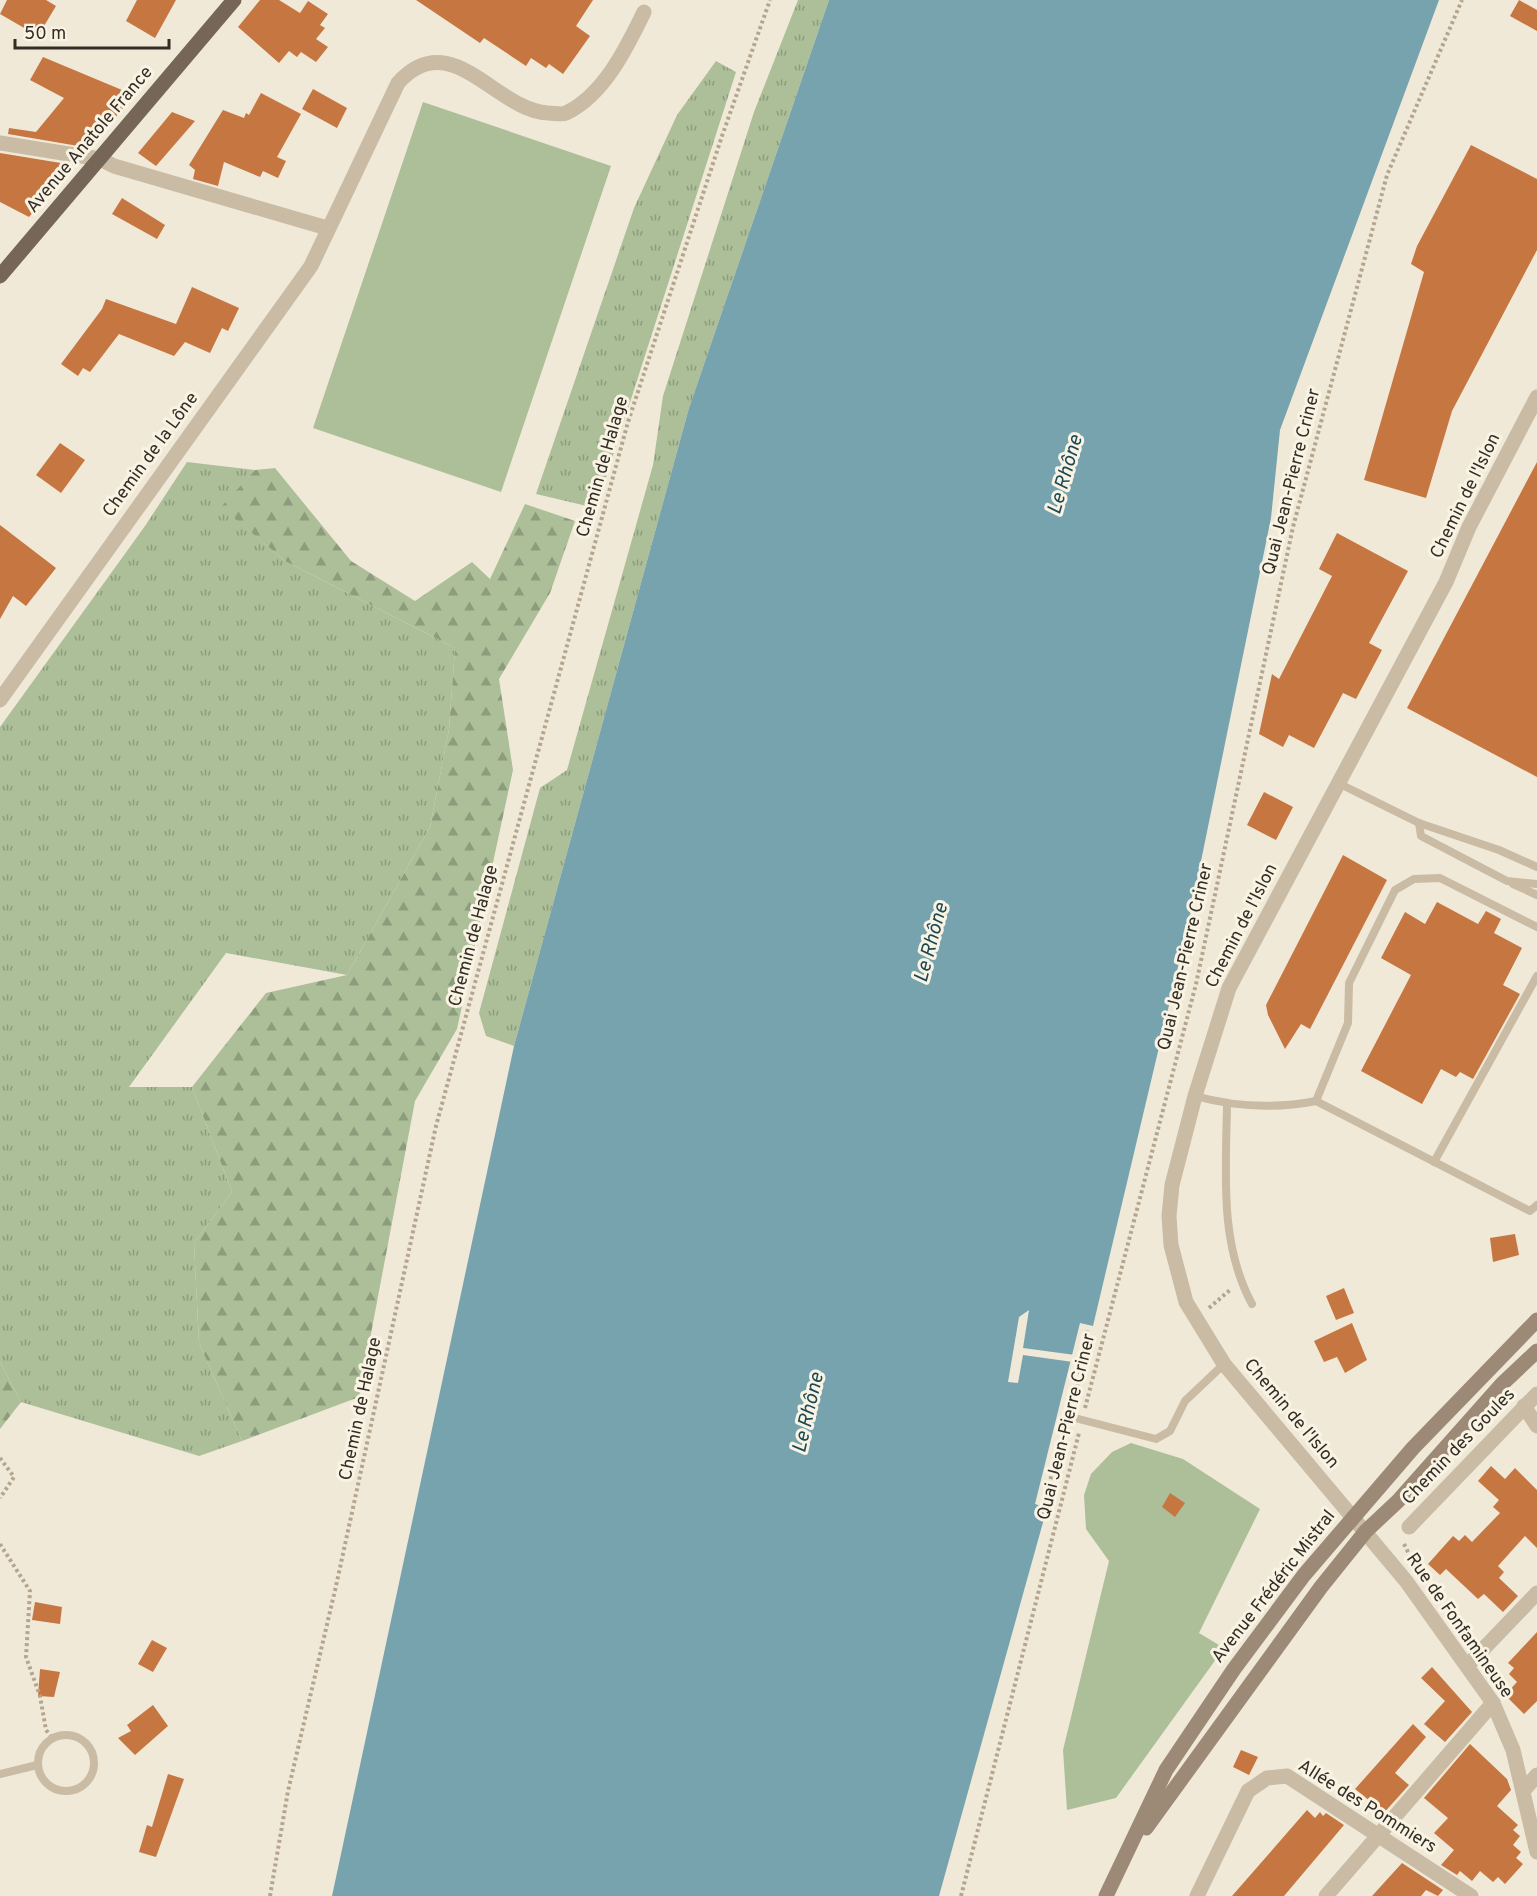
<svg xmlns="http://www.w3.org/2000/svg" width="1537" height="1896" viewBox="0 0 1537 1896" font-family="Overpass,sans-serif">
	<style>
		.grass { fill: url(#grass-tufts) }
		.forest { fill: url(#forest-firs) }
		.garden { fill: #acbf98 }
		.water { fill: #77a3ae }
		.pier { fill: #f1e9d8 }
		.building { fill: #c67641 }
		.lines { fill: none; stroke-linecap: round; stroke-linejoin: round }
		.path { stroke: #b4a58f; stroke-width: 4; stroke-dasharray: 3 3; stroke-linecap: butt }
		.lane { stroke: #c9bba4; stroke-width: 8 }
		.street { stroke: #c9bba4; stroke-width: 15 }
		.secondary { stroke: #9c8a76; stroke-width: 15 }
		.primary { stroke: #766657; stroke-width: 15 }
		.labels { text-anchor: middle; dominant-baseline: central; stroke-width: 6; stroke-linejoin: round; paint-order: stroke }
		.street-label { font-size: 18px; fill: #342d26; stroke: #f9f3e4 }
		.water-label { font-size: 20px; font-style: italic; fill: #1c4855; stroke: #f9f3e4 }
	</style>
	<defs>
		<pattern id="grass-tufts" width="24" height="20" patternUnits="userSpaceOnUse" patternTransform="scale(1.5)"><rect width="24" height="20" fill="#acbf98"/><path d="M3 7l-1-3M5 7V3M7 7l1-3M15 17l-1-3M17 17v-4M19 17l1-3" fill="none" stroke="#8d9c7c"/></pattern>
		<pattern id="forest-firs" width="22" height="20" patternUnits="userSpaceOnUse" patternTransform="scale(1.5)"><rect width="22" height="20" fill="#acbf98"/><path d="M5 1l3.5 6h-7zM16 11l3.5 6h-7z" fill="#8d9c7c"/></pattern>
	</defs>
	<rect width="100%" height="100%" fill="#f1e9d8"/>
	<g class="grass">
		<path d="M798,0h31l-140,408 -175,638 -28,-10 -7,-23 61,-225 27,-18 86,-305 10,-69 91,-284z"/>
		<path d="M716,61l20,11 -137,427 -8,8 -55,-13 98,-286 43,-93z"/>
		<path d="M187,462l68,8 -33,37 63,54 170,87 -6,81 -19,98 -83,148 -121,-22 -97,134h63l40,105 -38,51 5,100 43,98 -43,15 -178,-54 -21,-40v-635l145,-201z"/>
	</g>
	<g class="forest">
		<path d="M275,468l76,93 64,40 57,-39 18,17 35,-75 50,17 -25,72 -51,86 14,91 -56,259 -42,72 -56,296 -117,44 -43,-98 -5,-100 38,-51 -40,-105 74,-94 81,-18 83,-148 19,-98 6,-81 -170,-87 -64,-54 34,-37z"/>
		<path d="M0,1362l21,40 -21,27z"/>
	</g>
	<g class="garden">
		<path d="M423,102l188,64 -110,326 -188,-64z"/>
		<path d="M1131,1443l52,16 77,50 -61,124 25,15 -108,150 -49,12 -4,-60 46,-189 -23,-32 -2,-34 7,-21 21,-22z"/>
	</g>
	<path class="water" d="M829,0h610l-159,430 -9,88 -83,407 -95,401 -13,-3 -45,181 12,4 -108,388h-607l182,-850 175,-638z"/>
	<path class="pier" d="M1029,1310l-6,38 52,7 -2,7 -50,-7 -5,28 -10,-1 11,-65z"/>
	<g class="building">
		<path d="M7,0h39l10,6 -18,30 -38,-22z"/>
		<path d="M137,0h39l-21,38 -29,-17z"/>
		<path d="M260,0h19l21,13 8,-12 20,13 -8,11 5,3 -9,11 12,8 -12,15 -15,-10 -4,5 -8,-6 -10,12 -41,-36z"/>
		<path d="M416,0h177l-17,26 14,10 -27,38 -14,-10 -3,4 -15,-10 -5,8 -42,-28 -4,5z"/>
		<path d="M1519,0l18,10v21l-27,-15z"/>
		<path d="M43,57l91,38 -44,53 -82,-14 1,-6 27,4 28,-34 -34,-18z"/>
		<path d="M313,89l34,19 -10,20 -35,-19z"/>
		<path d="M261,93l40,21 -24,43 9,4 -8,17 -15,-7 -3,6 -36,-15 -6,24 -25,-7 2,-9 -6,-5 34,-55 21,8 2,-5 3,2z"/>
		<path d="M172,112l23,9 -39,45 -18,-13z"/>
		<path d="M1471,145l66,34v71l-85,161 -26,87 -62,-18 60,-208 -13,-8 6,-18z"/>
		<path d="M0,153l73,12 -44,52 -29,-15z"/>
		<path d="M122,198l43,27 -8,14 -45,-25z"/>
		<path d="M192,287l47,21 -11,23 -6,-3 -12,25 -25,-11 -11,14 -55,-22 -29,38 -7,-4 -5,8 -17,-12 41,-55 4,-10 70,25z"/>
		<path d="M60,443l25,17 -24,33 -25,-18z"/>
		<path d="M1537,462v315l-130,-69z"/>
		<path d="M0,525l56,43 -30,38 -13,-10 -13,23z"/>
		<path d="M1337,533l71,38 -39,72 13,7 -26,49 -13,-6 -29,55 -25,-13 -6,12 -24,-13 13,-60 7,5 53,-103 -13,-7z"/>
		<path d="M1264,792l29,15 -17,33 -29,-15z"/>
		<path d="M1343,855l44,25 -77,149 -9,-5 -16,25 -17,-34 -2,-10z"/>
		<path d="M1437,902l41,22 8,-13 15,8 -7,14 28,15 -19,37 17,9 -47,85 -13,-7 -4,5 -15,-8 -19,35 -61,-33 50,-96 -30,-17 24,-46 20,12z"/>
		<path d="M1515,1234l4,21 -26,7 -3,-24z"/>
		<path d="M1344,1288l10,25 -18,7 -10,-24z"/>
		<path d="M1352,1323l15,37 -22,13 -8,-16 -13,5 -10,-21z"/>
		<path d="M1491,1466l14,13 10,-11 22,22v58l-12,-12 -27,30 6,6 -5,6 19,18 -15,16 -19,-18 -6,5 -32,-30 -6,6 -12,-11 25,-28 6,5 6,-6 7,7 28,-29 -7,-6 6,-7 -21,-19z"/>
		<path d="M1170,1493l15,10 -10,14 -13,-10z"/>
		<path d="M35,1602l27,5 -2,17 -28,-4z"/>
		<path d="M1537,1632v69l-13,13 -19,-19 12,-13 -8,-8 5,-6 -6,-5z"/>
		<path d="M152,1640l15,8 -14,24 -15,-8z"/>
		<path d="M1432,1667l40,45 -27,30 -21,-18 21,-23 -24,-23z"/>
		<path d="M40,1669l20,3 -6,25 -16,-1z"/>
		<path d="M153,1705l15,21 -33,29 -17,-17 13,-7 -4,-6z"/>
		<path d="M1413,1724l13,13 -31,36 14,12 -28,31 -13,-12 2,-3 -15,-12z"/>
		<path d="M1470,1744l37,35 4,11 -14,16 21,19 -5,5 7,6 -7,9 8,7 -5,6 7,6 -18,20 -7,-7 -5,5 -13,-11 -8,10 -12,-10 -3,4 -16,-10 13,-15 -20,-17 14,-15 -24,-20z"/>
		<path d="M1241,1750l17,7 -9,18 -16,-8z"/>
		<path d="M168,1774l16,5 -28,78 -17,-5 8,-27 5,2z"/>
		<path d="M1307,1810l8,8 5,-6 3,4 3,-3 18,12 -60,71h-52z"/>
		<path d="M1402,1863l41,27 -5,6 -12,-6 -5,6h-49z"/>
	</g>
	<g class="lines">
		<g class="path">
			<path d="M1209,1308l21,-18"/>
			<path d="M1074,1404l13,-75"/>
			<path d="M1085,1408l111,-424 97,-457 94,-352 75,-175"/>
			<path d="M0,1458l14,19 -14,21"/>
			<path d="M1043,1502l24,-74"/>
			<path d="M0,1544l30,47 -4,66 14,39 6,34 6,8"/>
			<path d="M1404,1544l7,14"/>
			<path d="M270,1896l18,-105 48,-205 100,-460 192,-704 94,-286 48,-136"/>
			<path d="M961,1896l118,-463"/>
		</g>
		<g class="lane">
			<path d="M1338,783l81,40 80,27 38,17"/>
			<path d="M1419,823l2,13 86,45 30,3"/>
			<path d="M1513,884l24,11"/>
			<path d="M1195,1096c40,11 80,13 121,5l214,110 7,-6"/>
			<path d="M1316,1101l32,-78 1,-40 46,-93 19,-11 26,-1 97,49"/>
			<path d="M1227,1105c-1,67 -8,138 25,199"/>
			<path d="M1434,1162l103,-186"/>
			<path d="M1071,1417l85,22 14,-8 15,-30 39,-37"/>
			<circle cx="66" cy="1763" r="28"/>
			<path d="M0,1774l37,-9"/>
		</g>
		<g class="street">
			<path d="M0,143l100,16 14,7 213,62"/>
			<path d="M1537,397l-68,130 -23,55 -217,406 -34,108 -23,89 -3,31 2,29 15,57 38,62 182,217 87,122 20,47 24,102"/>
			<path d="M0,700l311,-434 87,-183c53,-59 98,28 150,30 6,0 14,2 18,0 38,-18 61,-66 78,-101"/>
			<path d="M1524,1406l13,20"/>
			<path d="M1409,1527l128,-133"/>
			<path d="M1467,1666l70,-73"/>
			<path d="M1524,1790l13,-15"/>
			<path d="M1197,1896l51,-105 19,-13 20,-2 184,120"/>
			<path d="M1326,1896l167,-193"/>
		</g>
		<g class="secondary">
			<path d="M1146,1828l175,-241 45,-56 32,-30 104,-117 35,-33"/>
			<path d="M1106,1896l60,-126 68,-101 70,-94 109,-127 124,-128"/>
		</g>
		<path class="primary" d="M0,276l234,-276"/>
	</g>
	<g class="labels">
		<g class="street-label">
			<text transform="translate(90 140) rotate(-50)">Avenue Anatole France</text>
			<text transform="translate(151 455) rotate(-54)">Chemin de la Lône</text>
			<text transform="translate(603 467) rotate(-74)">Chemin de Halage</text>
			<text transform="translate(1292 482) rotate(-76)">Quai Jean-Pierre Criner</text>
			<text transform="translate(1466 496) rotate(-64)">Chemin de l'Islon</text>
			<text transform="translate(1242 926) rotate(-63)">Chemin de l'Islon</text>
			<text transform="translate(474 936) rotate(-75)">Chemin de Halage</text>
			<text transform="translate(1186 957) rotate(-77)">Quai Jean-Pierre Criner</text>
			<text transform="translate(361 1409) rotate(-78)">Chemin de Halage</text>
			<text transform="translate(1291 1414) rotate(50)">Chemin de l'Islon</text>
			<text transform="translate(1067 1427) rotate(-76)">Quai Jean-Pierre Criner</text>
			<text transform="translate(1459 1447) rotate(-46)">Chemin des Goules</text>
			<text transform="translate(1274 1587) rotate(-52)">Avenue Frédéric Mistral</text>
			<text transform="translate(1459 1626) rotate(55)">Rue de Fonfamineuse</text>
			<text transform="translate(1367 1807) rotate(32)">Allée des Pommiers</text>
		</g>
		<g class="water-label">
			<text transform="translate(1066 475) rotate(-74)">Le Rhône</text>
			<text transform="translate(932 943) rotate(-75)">Le Rhône</text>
			<text transform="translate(809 1413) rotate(-77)">Le Rhône</text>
		</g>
	</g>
	<path d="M15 39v9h154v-9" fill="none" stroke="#342d26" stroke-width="3"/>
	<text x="24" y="39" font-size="18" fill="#342d26" stroke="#f9f3e4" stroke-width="4.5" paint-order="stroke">50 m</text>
</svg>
